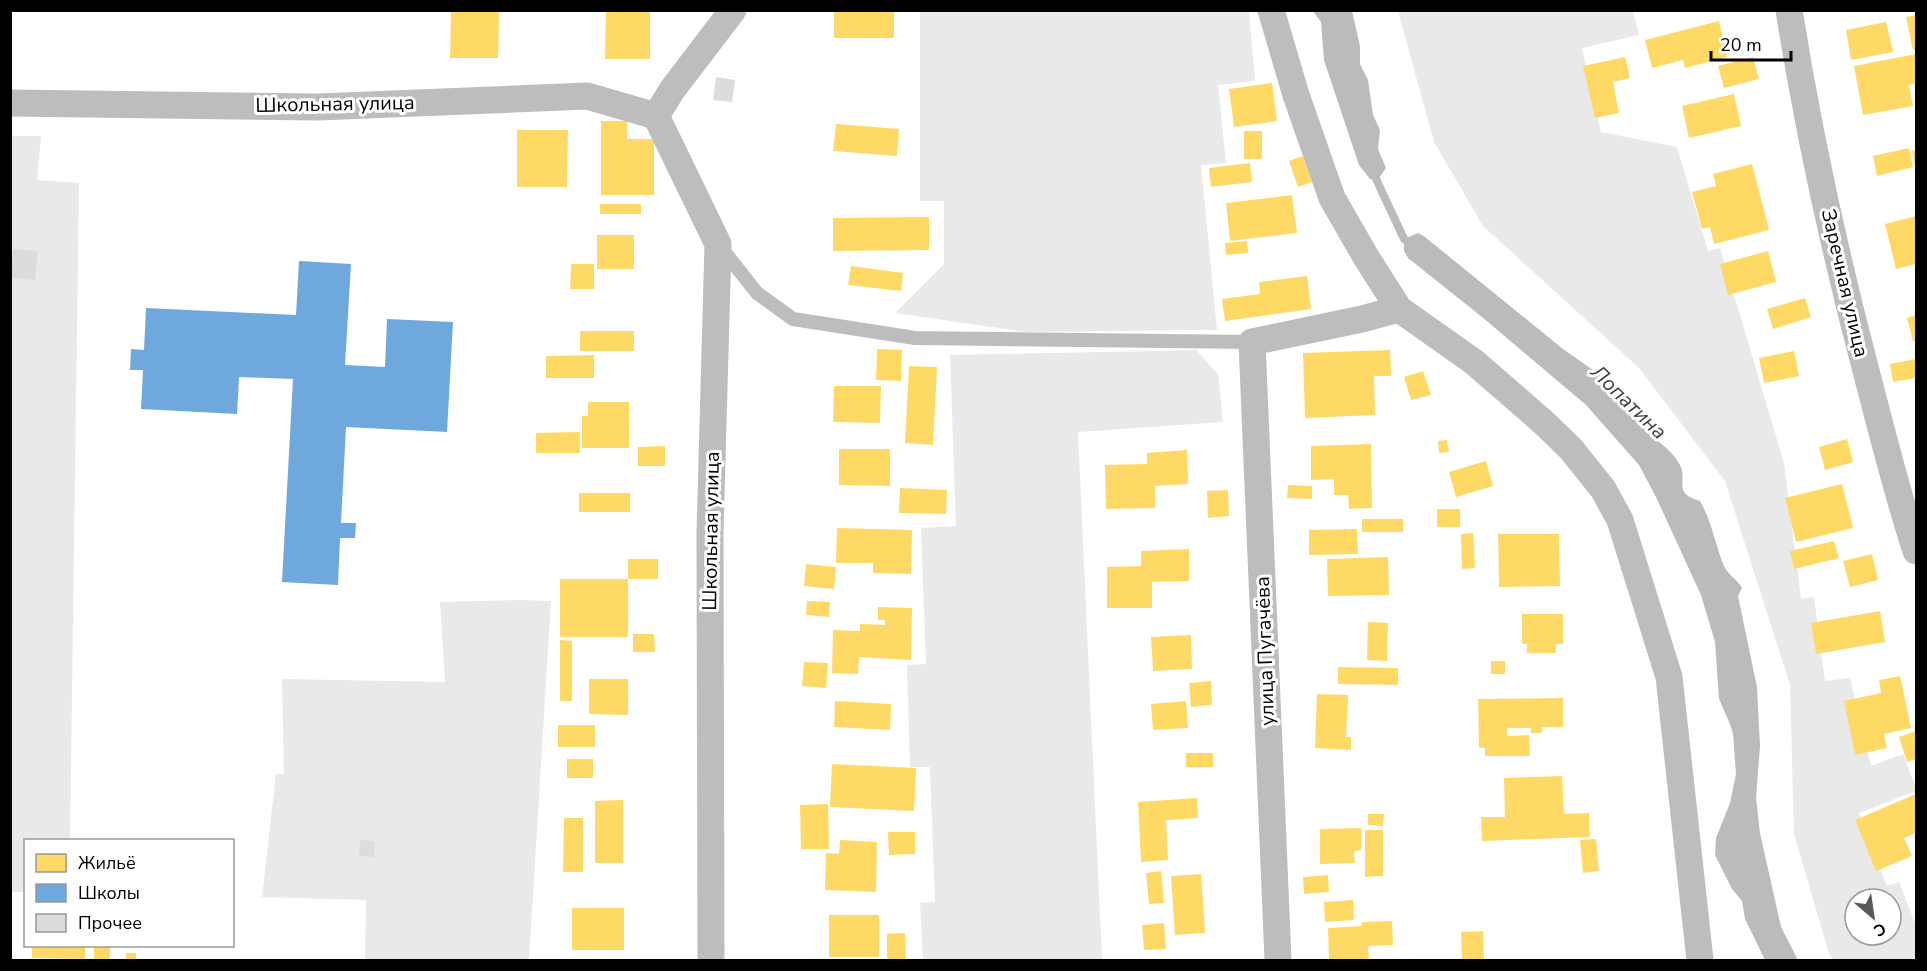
<svg xmlns="http://www.w3.org/2000/svg" width="1927" height="971" viewBox="0 0 1927 971" font-family="'Nunito Sans',sans-serif">
	<style>
		.green { fill: #e9e9e9; fill-rule: evenodd }
		.water { fill: #bbb }
		.homes { fill: #ffd966 }
		.schools { fill: #6fa8dc }
		.lines { fill: none; stroke-linecap: round; stroke-linejoin: round }
		.stream { stroke: #bbb; stroke-width: 8 }
		.building { fill: #dcdcdc }
		.service { stroke: #bdbdbd; stroke-width: 14 }
		.minor { stroke: #bdbdbd; stroke-width: 27 }
		.labels { text-anchor: middle; dominant-baseline: central; stroke-width: 6; stroke-linejoin: round; paint-order: stroke }
		.street-label { font-size: 20px; fill: #000; stroke: #fff }
		.water-label { font-size: 21px; font-style: italic; fill: #3f3f3f; stroke: #fff }
	</style>
	<rect width="100%" height="100%" fill="#fff"/>
	<g class="green">
		<path d="M920,11h329l6,70 -37,4 8,78 -25,2 16,165 -190,2 -132,-19 49,-49v-63h-24z"/>
		<path d="M1398,11h235l6,24 -57,13 19,84 76,15 31,104 12,-3 64,215 17,136 13,-2 11,84 25,-3 21,88 32,-12 13,34v3l-57,22 28,73 12,-4 17,44v34h-82l-5,-6 -35,-120 -4,-149 -65,-204 -86,-113 -156,-142 -49,-84zM1855,899h36v36h-36z"/>
		<path d="M10,136h31l-4,44 42,3 -9,657h-44l-1,52h-14z"/>
		<path d="M1196,350l22,24 5,48 -145,10 24,528h-179l-3,-57 15,-1 -5,-135h-20l-3,-102 19,-1 -5,-136 35,-2 -6,-171z"/>
		<path d="M520,600l31,1 -22,359h-164l1,-60 -104,-3 14,-123h8l-2,-95 163,3 -5,-80z"/>
	</g>
	<g class="water">
		<path d="M1313,11h39l8,35v18l8,16 5,35 7,15 -2,19 8,19 -9,13 -7,-2 -11,-14 -35,-105 -3,-38z"/>
		<path d="M1418,233l7,4 138,112 57,40c10,11 12,25 21,36 12,14 30,23 39,40 8,17 -8,28 20,36 12,21 15,43 24,65 4,9 13,13 18,22l-4,8 19,91 3,59 -4,52 4,35 21,94 17,33h-33l-20,-41 -3,-18 -10,-12 -17,-34 1,-17 14,-35 6,-29 -3,-40 -3,-10 -11,-25 -4,-57 -14,-47 -45,-98 -17,-32 -53,-60 -104,-88 -74,-59 -4,-7v-12z"/>
	</g>
	<g class="homes">
		<path d="M451,10h48l-1,48h-48z"/>
		<path d="M606,10h44v49h-45z"/>
		<rect x="834" y="10" width="60" height="28"/>
		<path d="M1916,15v35h-3l-7,-33z"/>
		<path d="M1719,21l8,36 -42,11 -2,-8 -31,8 -7,-28z"/>
		<path d="M1886,22l7,30 -42,8 -5,-30z"/>
		<path d="M1916,54v29l-7,2 4,21 -50,9 -9,-49z"/>
		<path d="M1625,57l5,21 -17,4 6,31 -24,5 -12,-52z"/>
		<path d="M1753,57l6,22 -35,9 -6,-22z"/>
		<path d="M1272,83l5,38 -43,6 -5,-38z"/>
		<path d="M1734,94l7,32 -52,12 -7,-32z"/>
		<path d="M601,121h26v18h27v56h-53z"/>
		<path d="M836,124l63,5 -2,27 -64,-5z"/>
		<path d="M517,130h51l-1,57h-50z"/>
		<rect x="1244" y="131" width="18" height="28"/>
		<path d="M1909,148l4,19 -36,9 -4,-20z"/>
		<path d="M1916,150v17h-1l-3,-16z"/>
		<path d="M1303,156l9,26 -14,5 -9,-26z"/>
		<path d="M1250,163l2,19 -41,5 -2,-19z"/>
		<path d="M1752,164l17,66 -55,14 -4,-17 -8,2 -10,-37 24,-6 -3,-12z"/>
		<path d="M1292,195l5,38 -67,8 -4,-38z"/>
		<rect x="600" y="204" width="41" height="10"/>
		<path d="M1916,216v48l-20,5 -11,-45z"/>
		<path d="M929,217v33l-96,1v-33z"/>
		<rect x="597" y="235" width="37" height="34"/>
		<path d="M1247,241l1,12 -22,2 -1,-12z"/>
		<path d="M1768,251l8,31 -48,13 -8,-31z"/>
		<path d="M571,264h23v25h-24z"/>
		<path d="M851,266l52,7 -2,18 -53,-6z"/>
		<path d="M1307,276l4,33 -86,12 -3,-22 38,-5 -1,-12z"/>
		<path d="M1805,298l6,19 -38,12 -6,-20z"/>
		<path d="M1916,315v26h-3l-6,-23z"/>
		<rect x="580" y="331" width="54" height="20"/>
		<path d="M877,349l25,1 -1,31 -25,-1z"/>
		<path d="M1390,350l1,26h-17l1,39 -70,3 -2,-65z"/>
		<path d="M1794,351l5,25 -35,7 -5,-25z"/>
		<path d="M594,355v23h-48v-22z"/>
		<path d="M1916,359v19l-23,4 -3,-18z"/>
		<path d="M909,366l28,1 -4,78 -28,-2z"/>
		<path d="M1423,371l8,24 -20,5 -7,-23z"/>
		<path d="M834,386h47l-1,37 -47,-1z"/>
		<path d="M588,402h41v46h-47v-32h6z"/>
		<path d="M580,432v21h-44v-20z"/>
		<path d="M1847,439l6,23 -28,8 -6,-23z"/>
		<path d="M1447,440l2,12 -10,1 -1,-12z"/>
		<path d="M1371,444l1,64 -23,1 -1,-14h-14v-16l-23,1v-34z"/>
		<path d="M665,446v20h-27v-19z"/>
		<path d="M839,449h51v37l-51,-1z"/>
		<path d="M1187,450l1,34 -33,2v22l-49,1 -1,-44 42,-1v-11z"/>
		<path d="M1486,461l7,25 -37,11 -7,-25z"/>
		<path d="M1842,484l11,44 -57,14 -11,-44z"/>
		<path d="M1288,485l24,1v13l-25,-1z"/>
		<path d="M900,488l47,2 -1,24 -47,-1z"/>
		<path d="M1228,490l1,26 -21,2 -1,-27z"/>
		<rect x="579" y="493" width="51" height="19"/>
		<rect x="1437" y="509" width="23" height="18"/>
		<rect x="1362" y="519" width="41" height="13"/>
		<path d="M837,528l75,2 -1,44 -38,-1v-10h-37z"/>
		<path d="M1357,529l1,25 -49,1v-25z"/>
		<path d="M1473,533l2,35 -13,1 -1,-35z"/>
		<path d="M1498,534h61l1,52 -61,1z"/>
		<path d="M1834,541l5,17 -45,11 -4,-18z"/>
		<path d="M1189,549v32l-37,1v26h-45v-41l34,-1v-15z"/>
		<path d="M1872,554l6,26 -28,7 -7,-26z"/>
		<path d="M1388,557l1,38 -61,1 -1,-37z"/>
		<rect x="628" y="559" width="30" height="20"/>
		<path d="M806,564l30,3 -2,22 -30,-3z"/>
		<rect x="560" y="579" width="68" height="58"/>
		<path d="M807,601l23,1 -1,15 -23,-2z"/>
		<path d="M878,607l34,1 -1,52 -52,-3 -1,17 -26,-1 1,-43 27,1v-7l25,1v-5h-7z"/>
		<path d="M1880,611l5,31 -69,12 -5,-31z"/>
		<path d="M1522,614h41v30h-7v9h-29v-9h-5z"/>
		<path d="M1368,622l20,1 -1,38 -20,-1z"/>
		<path d="M633,634h21l1,18h-22z"/>
		<path d="M1191,635l1,34 -39,2 -2,-34z"/>
		<path d="M560,640l12,1v60h-12z"/>
		<rect x="1491" y="661" width="14" height="13"/>
		<path d="M804,662l24,1 -2,25 -24,-2z"/>
		<path d="M1338,667l60,1v17l-60,-1z"/>
		<path d="M1900,676l11,52 -27,6 3,14 -32,7 -11,-54 37,-8 -2,-13z"/>
		<path d="M589,679h39v36l-39,-1z"/>
		<path d="M1211,681l1,24 -21,2 -2,-24z"/>
		<path d="M1317,694l31,1 -2,42h5v13l-36,-2z"/>
		<path d="M1563,698v29h-21v6h-11v-5h-24v8l22,-1 1,21h-45v-8h-6l-1,-49z"/>
		<path d="M835,701l56,3 -1,26 -56,-3z"/>
		<path d="M1186,701l2,27 -35,2 -2,-26z"/>
		<rect x="558" y="725" width="37" height="22"/>
		<path d="M1916,731v28l-9,3 -8,-25z"/>
		<rect x="1186" y="753" width="27" height="14"/>
		<rect x="567" y="759" width="26" height="19"/>
		<path d="M832,764l84,4 -2,43 -84,-4z"/>
		<path d="M1562,776l2,38 25,-1 1,24 -108,4 -1,-24h24l-1,-39z"/>
		<path d="M1916,794v39l-12,5 8,18 -36,15 -21,-51z"/>
		<path d="M1197,798l1,20 -32,2 2,40 -27,2 -3,-60z"/>
		<path d="M623,800v63h-28v-62z"/>
		<path d="M828,804l1,45h-28l-1,-44z"/>
		<path d="M1368,814h16l-1,12 -15,-1z"/>
		<path d="M564,818h19v54h-20z"/>
		<path d="M1361,828v22l-7,1 1,12 -35,1v-35z"/>
		<path d="M1365,830h18v46l-18,1z"/>
		<path d="M888,832h27v22l-26,1z"/>
		<path d="M1596,839l3,32 -16,2 -3,-33z"/>
		<path d="M840,840l37,2 -1,50 -51,-2 1,-37 13,1z"/>
		<path d="M1161,871l3,32 -15,1 -3,-31z"/>
		<path d="M1201,874l4,59 -30,2 -4,-59z"/>
		<path d="M1328,875l1,17 -25,2 -1,-17z"/>
		<path d="M1353,900l1,20 -29,2 -1,-20z"/>
		<rect x="572" y="908" width="52" height="42"/>
		<rect x="829" y="915" width="50" height="42"/>
		<path d="M1392,921l1,24 -25,1 1,14h-40l-1,-32 34,-2v-4z"/>
		<path d="M1164,923l2,26 -22,1 -2,-25z"/>
		<path d="M1483,931l1,29h-22l-1,-28z"/>
		<path d="M905,933l1,27h-19v-26z"/>
		<path d="M32,946h53v13l-53,-1z"/>
		<rect x="94" y="946" width="16" height="14"/>
		<rect x="126" y="953" width="10" height="7"/>
	</g>
	<path class="schools" d="M299,261l52,3 -6,101 40,2 2,-48 66,3 -6,110 -101,-5 -5,96h15l-1,15h-15l-2,47 -56,-3 11,-203 -54,-2 -2,37 -96,-5 2,-39h-13l1,-21 13,1 2,-42 150,7z"/>
	<g class="lines">
		<path class="stream" d="M1374,171l3,10 27,58 7,5"/>
	</g>
	<g class="building">
		<path d="M716,77l19,3 -3,22 -19,-2z"/>
		<path d="M13,249l25,2 -3,29 -24,-2z"/>
		<path d="M360,840l15,1 -1,16 -15,-1z"/>
	</g>
	<g class="lines">
		<path class="service" d="M719,245l38,48 36,26 122,19 337,4"/>
		<g class="minor">
			<path d="M1271,10l25,85 36,103 34,59 33,52 75,53 69,60 28,27 32,40 17,31 49,157 31,283"/>
			<path d="M1789,10c19,120 45,239 76,357 16,61 31,123 51,184"/>
			<path d="M10,103l308,4 269,-11 69,20"/>
			<path d="M711,960l-1,-427 8,-289 -62,-128 16,-26 61,-80"/>
			<path d="M1278,960l-26,-618 110,-23 37,-10"/>
		</g>
	</g>
	<g class="labels">
		<g class="street-label">
			<text transform="translate(335 104) rotate(-1)">Школьная улица</text>
			<text transform="translate(1845 283) rotate(77)">Заречная улица</text>
			<text transform="translate(711 531) rotate(-89)">Школьная улица</text>
			<text transform="translate(1265 651) rotate(-92)">улица Пугачёва</text>
		</g>
		<g class="water-label">
			<text transform="translate(1629 402) rotate(44)">Лопатина</text>
		</g>
	</g>
	<rect width="1927" height="971" fill="none" stroke="#000000" stroke-width="24"/>
	<rect x="24" y="839" width="210" height="108" fill="#ffffff" stroke="#999999" stroke-width="1.5"/>
	<rect x="36" y="854" width="30" height="18" fill="#ffd966" stroke="#999999" stroke-width="1.5"/>
	<text x="78" y="869" font-size="18" fill="#000000">Жильё</text>
	<rect x="36" y="884" width="30" height="18" fill="#6fa8dc" stroke="#999999" stroke-width="1.5"/>
	<text x="78" y="899" font-size="18" fill="#000000">Школы</text>
	<rect x="36" y="914" width="30" height="18" fill="#dcdcdc" stroke="#999999" stroke-width="1.5"/>
	<text x="78" y="929" font-size="18" fill="#000000">Прочее</text>
	<g transform="translate(1873 917) rotate(151)"><circle r="28" fill="#ffffff" stroke="#999999" stroke-width="1.5"/>
	<path d="M0-4.5L10 22L0 15L-10 22Z" fill="#595959"/>
	<text y="-9" font-size="16" font-weight="bold" text-anchor="middle" fill="#000000">С</text>
	</g>
	<path d="M1711 51v9h80v-9" fill="none" stroke="#000000" stroke-width="3"/>
	<text x="1720" y="51" font-size="18" fill="#000000" stroke="#ffffff" stroke-width="4.5" paint-order="stroke">20 m</text>
</svg>
